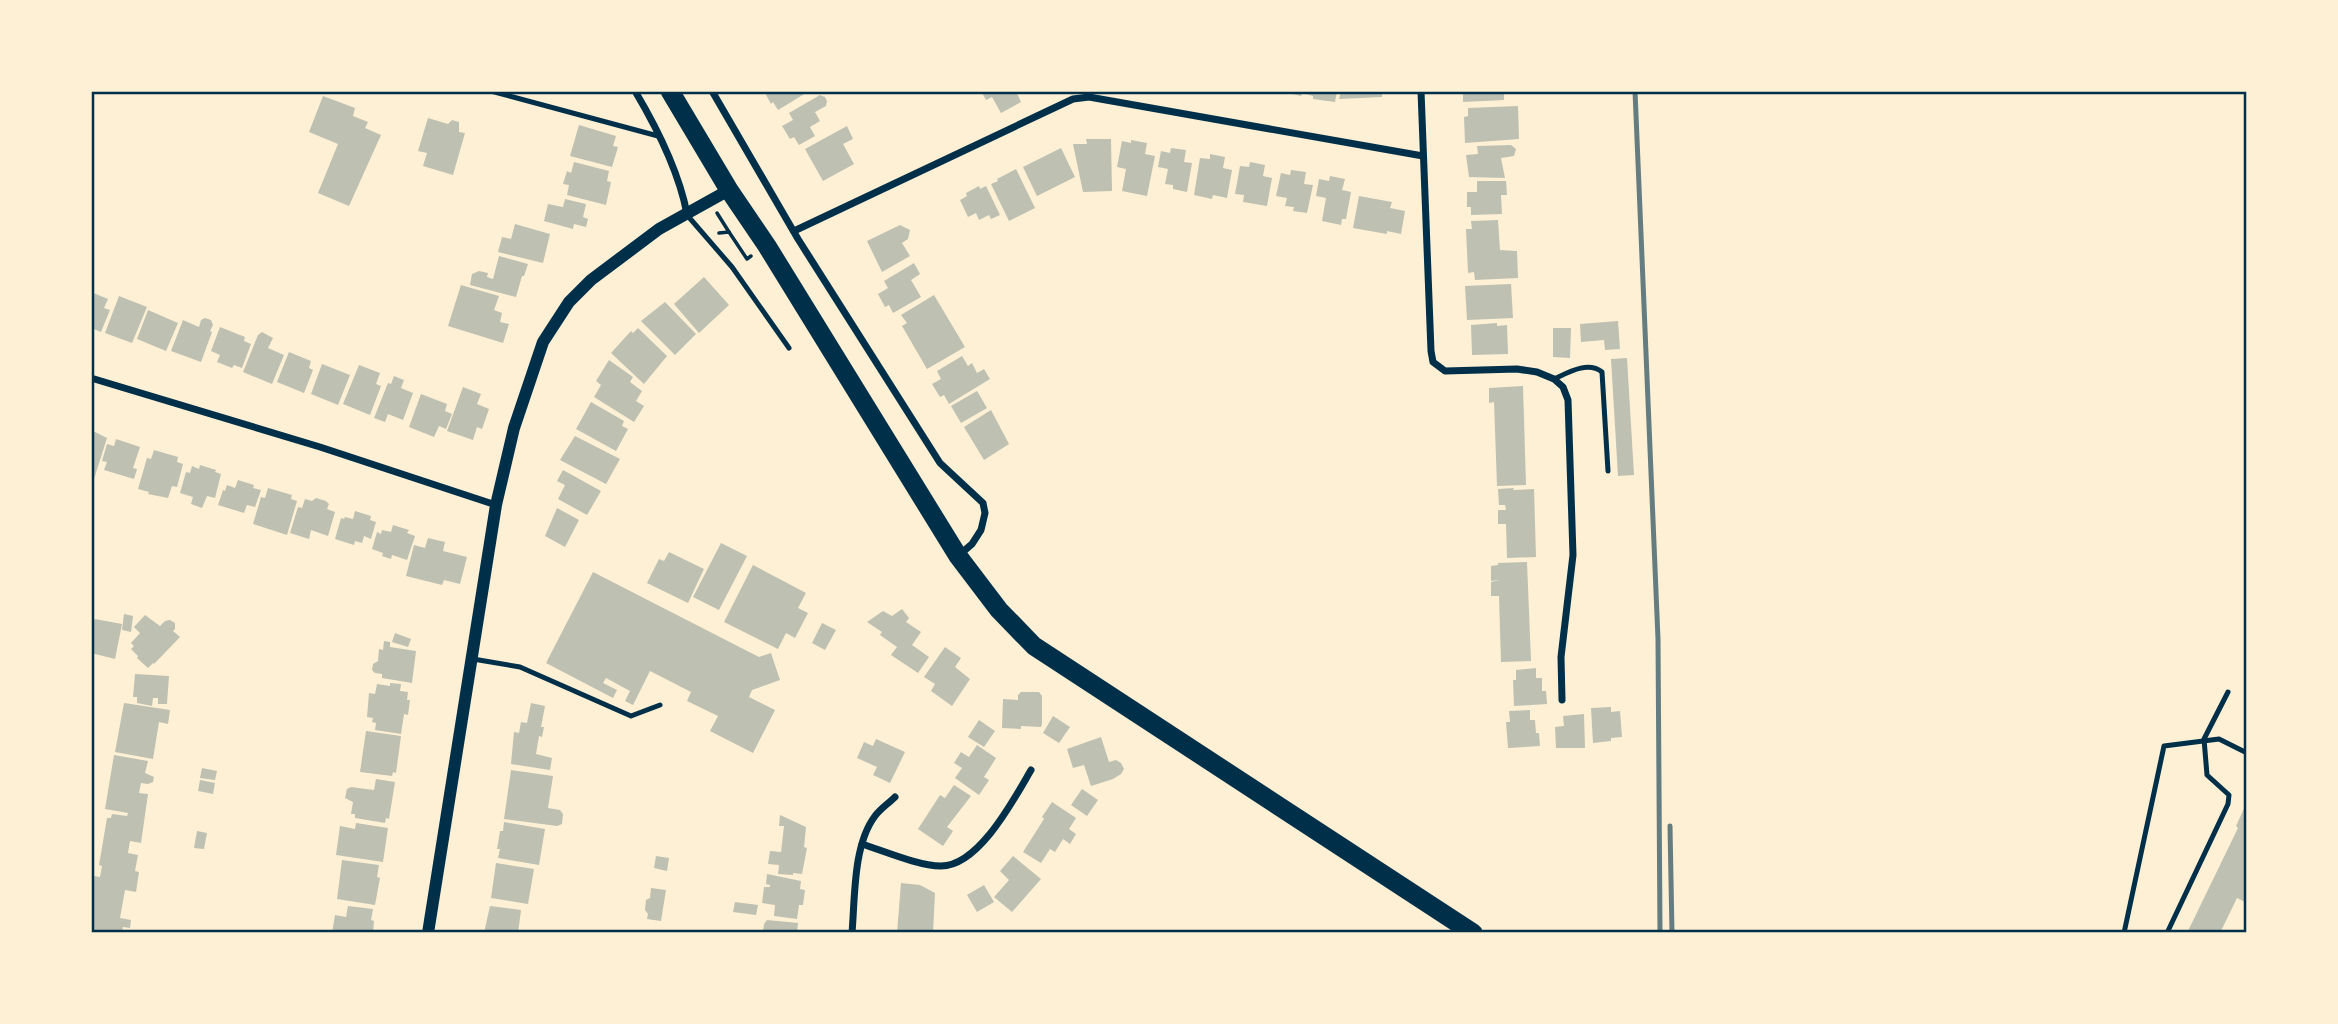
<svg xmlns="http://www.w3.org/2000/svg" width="2338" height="1024" viewBox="0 0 2338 1024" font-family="Roboto,sans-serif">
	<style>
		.building { fill: #bec0b2 }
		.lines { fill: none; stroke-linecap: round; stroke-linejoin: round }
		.path { stroke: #003049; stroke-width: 3.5 }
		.service { stroke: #003049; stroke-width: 5 }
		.minor { stroke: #003049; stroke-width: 7 }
		.tertiary { stroke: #003049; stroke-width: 12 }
		.trunk { stroke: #003049; stroke-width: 19 }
		.rail { stroke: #657d81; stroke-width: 5 }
		.neatline { fill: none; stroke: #003049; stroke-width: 2.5 }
	</style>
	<rect width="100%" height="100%" fill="#fdf0d5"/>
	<g class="building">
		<path d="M764,91h41l1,2 -28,17 -5,-8 -2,2z"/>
		<path d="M981,91h35l5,11 -20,11 -9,-16 -6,3z"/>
		<path d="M1280,91h57l-2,11 -22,-3v-3l-11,-3 -1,3z"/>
		<path d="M1341,91h41v6l-43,2z"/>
		<path d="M1460,91h44v9l-41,2v-8h-3z"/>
		<path d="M820,95l5,2 2,4 -1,5 -11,6 5,9 -10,6 5,9 -16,9 -5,-8 -4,2 -8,-13 11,-6 -4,-7z"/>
		<path d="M323,96l32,12 -2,8 15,6 -3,6 16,7 -32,71 -31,-13 20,-49 -29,-12z"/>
		<path d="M1518,106l1,33 -54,4 -1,-26 4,-1v-8z"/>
		<path d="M428,118l20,6 4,-4 7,2v10l6,1 -12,42 -30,-9 4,-13 -9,-2z"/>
		<path d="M579,125l37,11 -3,10 5,1 -6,20 -42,-11z"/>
		<path d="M847,126l6,13 -10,5 11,20 -31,17 -18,-32z"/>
		<path d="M1086,139h25l1,52 -29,1 -10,-48h14z"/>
		<path d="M1131,140l16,3 -2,11 10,2 -8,40 -25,-5 4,-22 -9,-2 5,-26 9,2z"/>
		<path d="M1511,145l5,4 -2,7 -13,2 4,20 -36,-1 -3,-22 12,-1 -1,-8z"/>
		<path d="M1061,148l14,29 -38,19 -14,-29z"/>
		<path d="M1171,148l15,2 -2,12 8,1 -5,29 -14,-3v-4l-8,-1 3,-15 -10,-2 3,-16 9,2z"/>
		<path d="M1210,154l15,3 -2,11 9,2 -5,28 -14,-3 -1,4 -18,-4 6,-37 10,1z"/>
		<path d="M574,162l35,9 -2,10 4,1 -5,23 -39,-10 2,-10 -6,-1 4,-13 4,2z"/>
		<path d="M1250,162l15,3 -2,11 9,2 -5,28 -24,-4 1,-7 -9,-1 5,-28 9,1z"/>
		<path d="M1016,169l19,39 -26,13 -18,-37 7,-3 -1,-2z"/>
		<path d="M1291,170l15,2 -2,12 9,1 -6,28 -14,-2 1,-4 -9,-1 2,-8 -11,-2 5,-23 9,2z"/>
		<path d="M1330,176l15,3 -3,11 9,2 -5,27h-4l-1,6 -19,-4 4,-23 -10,-2 3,-17 10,2z"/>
		<path d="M1477,181h29l1,14h-6l1,19 -31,1v-8h-4v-15h10z"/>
		<path d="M979,186l1,3 6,-3 14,29 -9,4 -2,-4 -10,5 -3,-7 -8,4 -8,-17 7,-4 -1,-3z"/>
		<path d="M1359,196l33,6 -2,6 15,3 -4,23 -14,-3v3l-34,-6z"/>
		<path d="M565,199l21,5 -3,13 5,2 -2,8 -12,-3 -1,5 -29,-8 4,-17 15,3z"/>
		<path d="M1498,220l2,30 17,1 1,27 -43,2 -1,-8 -6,1 -2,-44h6l-1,-8z"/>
		<path d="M515,224l35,10 -7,29 -45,-11 4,-15 9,2z"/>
		<path d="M900,225l10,5 -2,9 -6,4 8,13 -28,16 -15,-31z"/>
		<path d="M499,256l29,8 -4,12h-2l-6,21 -46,-12 2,-11 7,-3 9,2 -1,4 6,2z"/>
		<path d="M914,263l6,11 -9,6 10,17 -28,16 -4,-8 -4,2 -7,-13 10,-6 -4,-7z"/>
		<path d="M704,277l25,28 -30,28 -25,-29z"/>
		<path d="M1511,284l2,34 -46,2 -2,-34z"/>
		<path d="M461,285l38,11 -5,14 8,3 -2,9 9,2 -6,19 -55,-17z"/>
		<path d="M91,292l17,7 -4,9 6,2 -9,22 -10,-4z"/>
		<path d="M934,295l31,52 -38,22 -25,-43 5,-3 -6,-8z"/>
		<path d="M119,296l28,11 -15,36 -27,-10z"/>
		<path d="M665,302l31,32 -21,21 -34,-34z"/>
		<path d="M148,310l30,13 -12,28 -29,-12z"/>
		<path d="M205,318l6,2 2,5 -3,6 2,1 -11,30 -30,-11 12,-31 16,7 2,-7z"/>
		<path d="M1618,321l2,28 -15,1 -1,-10 -23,2 -1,-18z"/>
		<path d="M1497,323v3l10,-1 1,29 -36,1 -1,-30z"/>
		<path d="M220,327l25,10 -1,4 7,3 -9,24 -8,-3 -2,3 -15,-6 3,-7 -9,-4z"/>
		<path d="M638,328l29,28 -23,28 -33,-31 20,-22 2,2z"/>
		<path d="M1553,328h18l-1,30 -17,-1z"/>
		<path d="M262,332l11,6 -5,10 16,7 -12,29 -29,-12 15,-37z"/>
		<path d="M289,352l22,9 -2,7 4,2 -9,23 -27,-11z"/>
		<path d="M962,356l6,10 4,-3 5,10 7,-4 6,10 -41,25 -5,-9 -4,2 -8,-13 9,-5 -4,-8z"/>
		<path d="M1627,358l7,117 -16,1 -7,-117z"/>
		<path d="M609,360l24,17 -3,5 12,9 -6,10 8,5 -10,16 -40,-25 7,-12 -5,-4z"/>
		<path d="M322,364l28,11 -12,30 -27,-11z"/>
		<path d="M359,365l21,8 -4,11 5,2 -11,29 -27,-11z"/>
		<path d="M394,376l10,4 -3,8 12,5 -10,27 -15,-6 -3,8 -11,-4 14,-35 3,1z"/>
		<path d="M1523,386l3,99 -29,1 -3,-84 -5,1v-15z"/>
		<path d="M463,387l18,7 -4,10 12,5 -7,20 -5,-2 -4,13 -26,-9z"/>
		<path d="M977,391l10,17 -26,15 -10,-17z"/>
		<path d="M421,394l26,10 -2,7 7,3 -6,15 -7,-3 -5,11 -25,-10z"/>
		<path d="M591,402l33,19 -2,5 6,3 -12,22 -40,-22z"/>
		<path d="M991,410l18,34 -25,16 -20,-33z"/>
		<path d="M91,430l16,8 -13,41 -3,-1z"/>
		<path d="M575,436l45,23 -14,25 -46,-24z"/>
		<path d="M116,439l24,8 -7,21 4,1 -3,10 -30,-9 3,-8 -5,-1 5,-17 7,2z"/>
		<path d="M154,450l24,7 -1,5 6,2 -6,23 -5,-1 -4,12 -20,-4 1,-2 -11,-3 9,-31 4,1z"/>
		<path d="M200,465l16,5 -1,2 6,2 -6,24 -8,-2 -5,12 -11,-4 2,-7 -13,-4 6,-21 4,1 2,-7 7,3z"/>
		<path d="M563,470l38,21 -14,24 -29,-16 7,-14 -8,-4z"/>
		<path d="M238,480l16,5 -1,3 8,2 -6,17 -8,-2 -3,8 -26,-8 5,-15 2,1 2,-6 8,3z"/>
		<path d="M268,488l24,7 -1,4 6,2 -10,34 -34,-11 8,-27 4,1z"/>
		<path d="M1514,488l-1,2 21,-1 2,68 -29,1 -1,-34h-8v-14h8l-1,-5h-6l-1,-16z"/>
		<path d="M316,498l10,3 3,3 -2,5 8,3 -7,24 -17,-6 -2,9 -19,-6 8,-26 4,1 3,-9 7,2z"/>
		<path d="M557,508l22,12 -14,27 -20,-11z"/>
		<path d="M355,511l16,5 -1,4 6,2 -5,17 -7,-3 -2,7 -7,-2 -1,4 -19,-6 6,-21 3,1 1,-2 8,2z"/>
		<path d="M393,525l16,5 -2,3 8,3 -8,24 -15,-5 -1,4 -9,-3 1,-3 -11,-4 5,-17 4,2 1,-4 9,2z"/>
		<path d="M428,538l17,4 -2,9 24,6 -7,27 -16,-4 -2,5 -36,-9 8,-31 11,3z"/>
		<path d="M721,543l26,13 -28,54 -26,-13z"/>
		<path d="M669,552l35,17 -16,34 -41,-20 12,-24 5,2z"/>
		<path d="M1527,562l4,99 -30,1 -2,-66h-8v-14l8,-2 -8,1v-15l7,-1v-2z"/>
		<path d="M753,565l53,28 -8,15 10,5 -13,25 -9,-5 -8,16 -54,-27z"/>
		<path d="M593,572l166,85 12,-4 9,27 -28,10 -3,7 26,13 -22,43 -43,-22 8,-15 -31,-15 4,-9 -41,-21 -17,34 -8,-4 5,-10 -24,-13 -3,5 14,7 -4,8 -67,-35z"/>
		<path d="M902,609l7,9 -3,4 15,10 -9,13 17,12 -11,16 -27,-18 6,-8 -17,-12 2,-3 -15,-10 16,-11 9,5z"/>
		<path d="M124,614l9,2 -2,16 -9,-2z"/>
		<path d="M145,615l15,11 5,-5 5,-1 5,3v6l-2,2 7,6 -26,27 -1,-1 -5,5 -11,-10 1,-2 -7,-7 3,-3 -3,-3 9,-10 -6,-6z"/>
		<path d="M95,619l27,5 -7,35 -24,-6v-32h3z"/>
		<path d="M822,623l14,7 -11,20 -13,-7z"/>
		<path d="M395,633l16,6 -3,8 -16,-5z"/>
		<path d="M384,641l6,1v5l26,4 -4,32 -30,-5v-4l-7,-1 -3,-3 1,-6 5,-3 1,-12 4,1z"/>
		<path d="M945,647l16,11 -6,9 15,12 -18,27 -21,-15 4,-7 -11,-7z"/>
		<path d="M1536,668v10h6v13h4l1,13 -33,2 -1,-26h3v-10z"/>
		<path d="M135,674l34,2 -2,28h-9v-6h-5l-1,8 -15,-3v-6h-4z"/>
		<path d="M390,683l11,1 -1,7 8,1 -1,8h3l-2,15 -4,-1 -3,20 -26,-4 1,-7 -4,-1 1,-4 -6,-1 2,-24 6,1 2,-10 13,2z"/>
		<path d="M1021,692h18l3,4v28l-1,3 -20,-1v3l-19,-1 1,-29 15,1v-5z"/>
		<path d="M124,703l46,7 -2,14 -9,-2 -6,37 -38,-7z"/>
		<path d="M531,703l14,3 -4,21h3l-2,10 -3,-1 -3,18 16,4 -2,12 -39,-6 3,-32 5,1 2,-11 6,1z"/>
		<path d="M1611,707v5l9,-1 2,26 -11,1v3l-18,2 -2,-35z"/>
		<path d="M1530,710v10h5l1,13h3l1,13 -32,2 -2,-26h4l-1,-11z"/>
		<path d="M1584,714l1,34h-29l-1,-21 9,-1 -1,-10z"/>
		<path d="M1053,716l17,11 -11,16 -16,-10z"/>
		<path d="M979,720l16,11 -11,16 -16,-10z"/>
		<path d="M366,731l35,5 -5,37 -3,-1 -1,4 -32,-4z"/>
		<path d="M1101,737l8,25 7,-2 5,3 3,6 -3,5 -8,5 -22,7 -7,-21 -11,3 -6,-19z"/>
		<path d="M876,739l29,13 -15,31 -17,-8 4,-8 -20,-9 7,-16 9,4z"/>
		<path d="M977,745l19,13 -12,19 5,3 -10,15 -24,-17 7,-10 -8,-5 7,-11 8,5z"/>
		<path d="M114,755l34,6 -3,12 9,4 -1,5 -5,2 -7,-1 -2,10 9,1 -7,49 -11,-2 -2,12 10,2 -3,16 4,1 -3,20 -11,-2 -5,28 11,2 -1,8 -7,-1 -1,6h-31v-43l2,-14 7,1 2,-11 -3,-1 8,-47h4l1,-4 15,2 1,-3 -23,-4z"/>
		<path d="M202,768l15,3 -2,9 -15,-2z"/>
		<path d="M511,770l42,6 -5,32 12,2 3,4 -1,10 -5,2 -53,-7z"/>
		<path d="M376,779l19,3 -6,37 -3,-1 -1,5 -30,-5v-4h-4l2,-12 -8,-4 2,-9 4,-2 23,3z"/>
		<path d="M200,780l15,3 -2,11 -15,-3z"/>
		<path d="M954,785l17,11 -24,31 6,4 -10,15 -25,-17 22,-34 5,3z"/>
		<path d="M1082,789l16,11 -11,16 -16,-11z"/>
		<path d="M1052,802l24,16 -7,11 7,5 -6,10 -7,-5 -8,13 -5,-3 -9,14 -18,-11 21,-33 -2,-2z"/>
		<path d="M2247,802v96l-2,4 -8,-4 -17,35h-33l51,-105 -2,-2z"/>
		<path d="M780,815l26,12 -2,20 3,1 -5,26 -9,-1v2l-15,-1 1,-9 -11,-1 2,-13 11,1 3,-26h-5z"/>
		<path d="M504,822l41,7 -6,36 -41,-7 2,-9h-3l3,-18h3z"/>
		<path d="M356,823l32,5 -5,34 -47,-7 4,-29 15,3z"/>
		<path d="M197,831l10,2 -3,16 -10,-1z"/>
		<path d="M656,856l13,2 -2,13 -13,-3z"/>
		<path d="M1013,856l28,23 -29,33 -18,-15 15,-17 -9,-9z"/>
		<path d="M342,860l37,5 -2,12 3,1 -5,27 -38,-6z"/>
		<path d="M496,863l38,6 -6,35 -37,-6z"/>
		<path d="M767,874l34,7 -1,8 5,1 -2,15h-4l-2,14 -23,-3 1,-11 -13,-2 2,-16h6v-2l-4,-1z"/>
		<path d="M901,883l19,2 15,8 -2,40h-36z"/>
		<path d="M984,885l10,17 -17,10 -10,-17z"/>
		<path d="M651,888l15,2 -5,31 -14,-2 1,-5 -3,-4 1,-10 4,-2z"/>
		<path d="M735,902l23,3 -2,10 -23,-3z"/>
		<path d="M348,906l25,3 -2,11 3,1 -1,12h-41l3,-18 11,2z"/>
		<path d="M490,906l31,4 -3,23h-34z"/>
		<path d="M767,920l31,3 -1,10h-31l-3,-2 1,-7z"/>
	</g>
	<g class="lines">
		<g class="path">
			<path d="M717,213l12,19"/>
			<path d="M719,233l10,-1 18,27 4,-3"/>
		</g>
		<g class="service">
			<path d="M491,91l167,45"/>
			<path d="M687,215l45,52 57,81"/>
			<path d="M1554,379c15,-7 34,-18 48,-7l6,99"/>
			<path d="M473,659l47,8 111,49 29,-11"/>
			<path d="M2124,933l40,-187 55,-7 28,14"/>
			<path d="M2167,933l61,-129 1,-9 -22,-20 -3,-36 24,-47"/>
		</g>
		<g class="minor">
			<path d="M635,91c22,37 44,81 52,123"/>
			<path d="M712,91l86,148 142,224 43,40 2,10 -4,17 -9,14 -14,12"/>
			<path d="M1421,91l10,260 2,11 12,9 72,-2 20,3 17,7 9,8 5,13 5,155 -12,102 1,43"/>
			<path d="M794,231l279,-132 16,-2 334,59"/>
			<path d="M91,378l229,69 176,58"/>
			<path d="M862,844c22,7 57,22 79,22 38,0 73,-67 90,-96"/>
			<path d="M852,933c3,-35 1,-88 23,-117 5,-7 14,-13 20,-19"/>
		</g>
		<path class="tertiary" d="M428,933l68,-428 18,-77 29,-86 26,-40 22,-22 68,-51 70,-39"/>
		<path class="trunk" d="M670,91l59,99 38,56 191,310 41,54 35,36 439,287"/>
		<g class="rail">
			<path d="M1635,91l23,548 2,294"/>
			<path d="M1670,826l2,107"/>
		</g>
	</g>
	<rect width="2338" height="1024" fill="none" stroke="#fdf0d5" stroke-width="186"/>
	<rect x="93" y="93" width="2152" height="838" class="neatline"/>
</svg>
